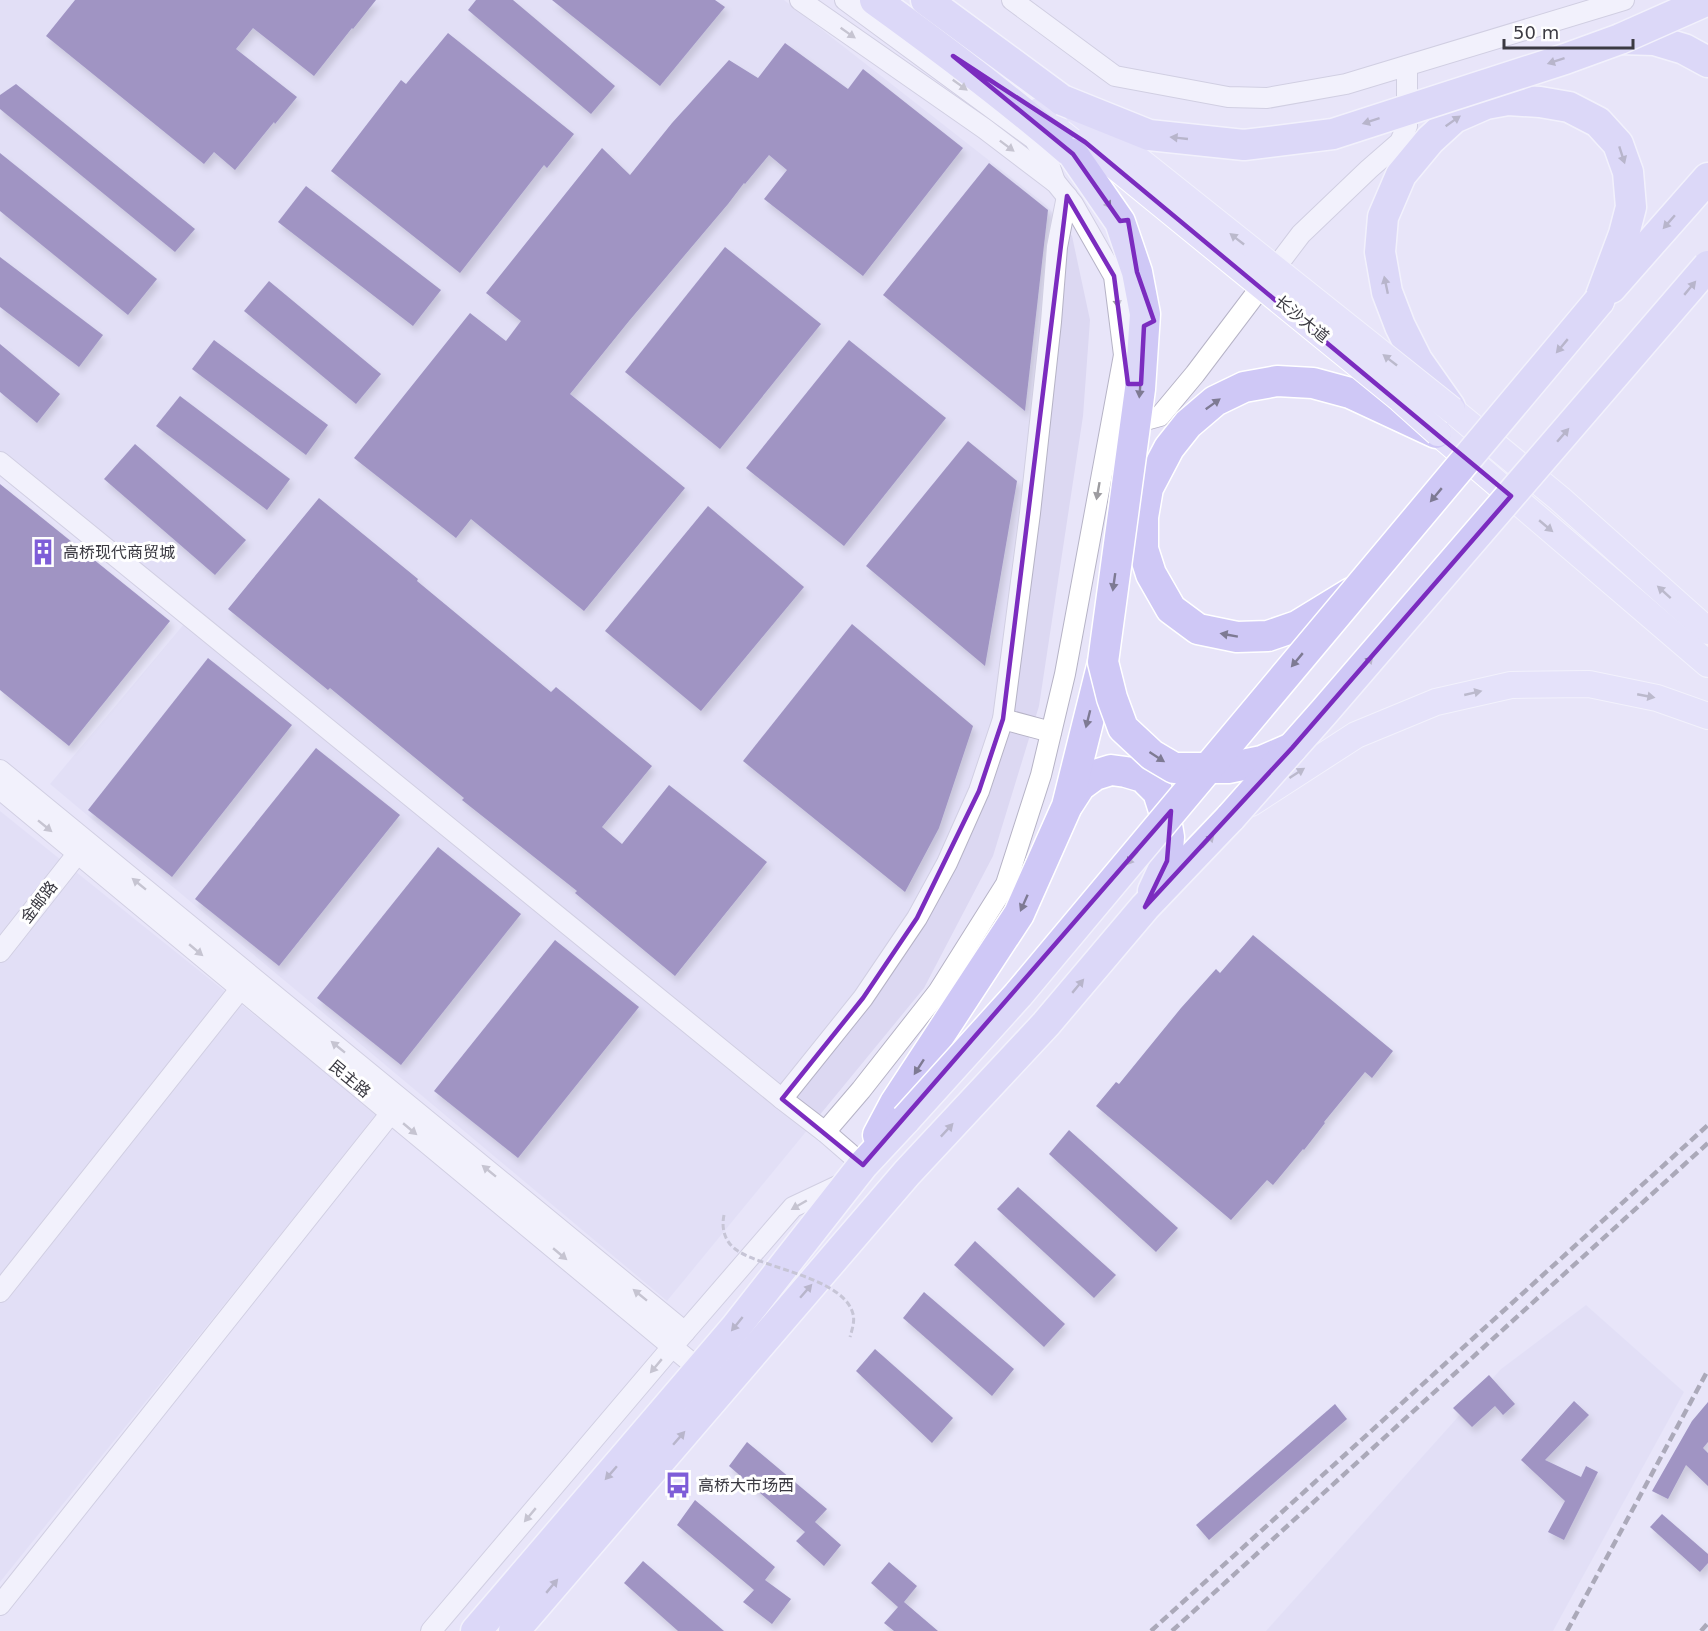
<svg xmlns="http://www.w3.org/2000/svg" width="1708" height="1631" viewBox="0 0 1708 1631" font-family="'DejaVu Sans','Noto Sans SC',sans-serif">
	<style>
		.built { fill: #dcd8f2 }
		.building { fill: #493382; filter: url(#shadow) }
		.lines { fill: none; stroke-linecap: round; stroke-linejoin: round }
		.minor-casing { stroke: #b6b3c6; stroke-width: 22 }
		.major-casing { stroke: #fff; stroke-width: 28 }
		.highway-casing { stroke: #fff; stroke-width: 33 }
		.minor { stroke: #fff; stroke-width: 20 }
		.major { stroke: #e2defa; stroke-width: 26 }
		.highway { stroke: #cfc8f6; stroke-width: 30 }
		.rail { stroke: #63616c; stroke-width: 4.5; stroke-dasharray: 9 4.5; stroke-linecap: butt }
		.major-bridge-casing { stroke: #fff; stroke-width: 28; stroke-linecap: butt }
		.highway-bridge-casing { stroke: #fff; stroke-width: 33; stroke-linecap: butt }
		.path-bridge { stroke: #9f9dac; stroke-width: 3; stroke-dasharray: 6 3; stroke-linecap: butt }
		.major-bridge { stroke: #e2defa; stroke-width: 26 }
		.highway-bridge { stroke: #cfc8f6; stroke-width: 30 }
		.oneway { fill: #9d9ca0 }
		.oneway2 { fill: #7e7a93 }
		.oneway3 { fill: #868495 }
		.marked { fill: none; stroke: #7b2cbf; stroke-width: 4.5; stroke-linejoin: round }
		.labels { text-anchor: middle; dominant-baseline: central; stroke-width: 6; stroke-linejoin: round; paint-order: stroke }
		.street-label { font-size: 16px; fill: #3b3a42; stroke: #fff }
		.poi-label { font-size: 16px; fill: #3b3a42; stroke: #fff; text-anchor: start }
	</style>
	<defs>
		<filter id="shadow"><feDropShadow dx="3.5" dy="6" stdDeviation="3" flood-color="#0004"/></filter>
	</defs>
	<rect width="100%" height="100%" fill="#e8e5f9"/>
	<g class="built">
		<path d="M0,0h784l262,205 26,31 18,84 -7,96 -44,290 -46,150 -69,132 -257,313 -617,-517 134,-160 -184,-149z"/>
		<path d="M0,811l378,303 -378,468z"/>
		<path d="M1586,1305l98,87 -131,239h-287l235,-262z"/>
	</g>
	<g class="building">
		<path d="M75,0h301l-23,29 -1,-1 -38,48 -61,-48 -17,21 61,48 -22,27 -1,-2 -39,48 -21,-18 -10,12 -158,-128z"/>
		<path d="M476,0h37l102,86 -24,28 -123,-104z"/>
		<path d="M552,0h163l10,7 -65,79z"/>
		<path d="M448,33l126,101 -27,34 -3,-3 -84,108 -129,-102 70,-91 5,4z"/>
		<path d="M785,43l63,46 15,-20 100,79 -100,128 -99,-77 23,-29 -18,-15 -24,29 -1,-1 -16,21 -99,117 -59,73 115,94 -101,123 -113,-92 -15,19 -102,-80 116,-145 36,28 15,-20 -35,-28 116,-145 28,27 42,-52 57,-63 29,18z"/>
		<path d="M16,84l179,145 -20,23 -175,-143v-14z"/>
		<path d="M0,153l157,126 -29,36 -128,-104z"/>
		<path d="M989,163l59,47 -23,201 -142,-116z"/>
		<path d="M306,186l135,104 -28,36 -135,-104z"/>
		<path d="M725,247l96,77 -101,125 -95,-77z"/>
		<path d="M0,257l103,78 -24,32 -79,-60z"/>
		<path d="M269,281l112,93 -25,30 -112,-93z"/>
		<path d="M214,340l114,85 -22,30 -114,-86z"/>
		<path d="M849,340l97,78 -102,128 -98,-78z"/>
		<path d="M0,344l60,50 -23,29 -37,-31z"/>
		<path d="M180,396l110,83 -23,31 -111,-84z"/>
		<path d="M968,441l49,40 -32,185 -119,-100z"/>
		<path d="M135,444l111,96 -31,35 -111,-96z"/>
		<path d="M0,484l170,137 -101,125 -69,-56z"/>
		<path d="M319,498l99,81 -1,2 134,111 5,-5 96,79 -50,61 20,17 47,-59 98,77 -92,114 -100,-83 2,-2 -115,-91 2,-2 -134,-110 -2,2 -100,-81z"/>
		<path d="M708,506l96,81 -103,124 -96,-80z"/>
		<path d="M852,624l121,102 -34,102 -34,64 -162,-131z"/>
		<path d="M208,658l84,67 -120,152 -84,-67z"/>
		<path d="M316,748l84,67 -121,151 -84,-67z"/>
		<path d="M438,847l83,67 -120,151 -84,-67z"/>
		<path d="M1253,935l140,116 -21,27 -7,-6 -41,50 1,1 -21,27 -1,-1 -30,36 -6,-5 -36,40 -135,-114 20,-24 3,2 62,-76 35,-39 4,4z"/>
		<path d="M555,940l84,67 -121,151 -84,-67z"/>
		<path d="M1069,1130l109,98 -22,24 -107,-98z"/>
		<path d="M1018,1187l98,88 -22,23 -97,-89z"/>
		<path d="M975,1241l90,83 -21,23 -90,-82z"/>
		<path d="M924,1292l90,77 -22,27 -89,-78z"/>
		<path d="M875,1349l78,69 -21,25 -76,-72z"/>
		<path d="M1489,1375l26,29 -12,11 -8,-9 -23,21 -19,-19z"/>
		<path d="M1574,1401l15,14 -44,45 36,17 5,-11 12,6 -34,68 -16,-8 17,-31 -44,-41z"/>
		<path d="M1708,1402v40l-5,6 5,5v33l-22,-21 -18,34 -16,-8 40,-70z"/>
		<path d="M1335,1404l12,15 -138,121 -13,-15z"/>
		<path d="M747,1442l80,67 -12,13 26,23 -17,21 -28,-25 9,-9 -76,-66z"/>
		<path d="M695,1500l80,67 -10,13 26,19 -19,25 -29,-22 11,-12 -77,-65z"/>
		<path d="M1662,1514l46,40v9l-8,9 -50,-45z"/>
		<path d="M643,1561l81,70h-46l-54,-48z"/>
		<path d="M889,1562l28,24 -13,16 34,29h-44l-10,-8 14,-16 -27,-24z"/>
	</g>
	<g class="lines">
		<g class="minor-casing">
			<g id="minor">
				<path d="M800,0l185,129 71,54 17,21 41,72 10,79 -59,319 -24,101 -35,109 -68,108 -77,98 -36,42 38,33"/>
				<path d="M845,0l189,139 14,22 7,21"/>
				<path d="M1012,0l103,76 113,21 39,1 79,-14 278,-84"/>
				<path d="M1127,425l33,-9 35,-42 106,-140 68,-65 31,-27 7,-16v-60"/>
				<path d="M0,462l782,637 43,33"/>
				<path d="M1003,719l48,13"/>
				<path d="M0,770l685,562"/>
				<path d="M0,789l699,580"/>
				<path d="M0,952l78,-99"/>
				<path d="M782,1099l81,-101 54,-80 30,-55 32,-72 24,-72 27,-206 21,-191 6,-75 10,-51"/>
				<path d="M0,1292l241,-304"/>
				<path d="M0,1605l391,-492"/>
				<path d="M431,1631l241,-284 121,-140 53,-25"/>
			</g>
		</g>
		<g class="major-casing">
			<g id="major">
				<path d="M1039,111l46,31"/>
				<path d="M1452,410l108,89 148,132"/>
				<path d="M1438,433l270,231"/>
				<path d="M1251,803l105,-68 80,-33 75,-17 78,-1 68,14 51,18"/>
			</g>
		</g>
		<g class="highway-casing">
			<g id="highway">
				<path d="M875,0c68,49 134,99 198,154"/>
				<path d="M926,0l136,100"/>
				<path d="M1620,39l34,1 30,9 24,13"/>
				<path d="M1611,288l97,-110"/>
				<path d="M1450,407l-33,-47 -17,-34 -13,-34 -7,-40 3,-35 18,-42 29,-35 24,-22 32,-14 22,-4 32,2 29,5 29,15 20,22 10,28 3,35 -7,27 -25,67"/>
				<path d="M1351,593l-54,33 -29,10 -31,1 -39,-8 -27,-20 -20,-35 -8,-25v-32l5,-29 21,-40 19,-24 27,-23 29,-14 33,-6 36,2 37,10 86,40"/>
				<path d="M1069,803l11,-17 15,-11 16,-5 15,2 17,5 15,15 7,22 4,23 -2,24 -14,30"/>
				<path d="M878,1135l17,-32 124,-189 48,-108 36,-144"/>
				<path d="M476,1631l260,-304 127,-162 43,-46"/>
				<path d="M514,1631l393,-458 139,-149 99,-117 86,-90"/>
			</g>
		</g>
		<use href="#minor" class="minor"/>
		<use href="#major" class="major"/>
		<use href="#highway" class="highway"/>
		<g class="rail">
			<path d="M1151,1631l557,-506"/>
			<path d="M1172,1631l536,-488"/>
			<path d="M1567,1631l141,-261"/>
			<path d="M1701,1631l7,-8"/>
		</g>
		<g class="major-bridge-casing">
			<g id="major-bridge">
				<path d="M1077,111l375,299"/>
				<path d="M1085,142l315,257 38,34"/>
			</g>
		</g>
		<g class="highway-bridge-casing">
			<g id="highway-bridge">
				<path d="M1062,100l87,35 95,10 89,-11 232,-75 55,-20 88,-39"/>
				<path d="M1073,154l47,68 17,50 8,42 -5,75 -37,273 9,36 11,30 29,27 22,13h54l34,-7 30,-13"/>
				<path d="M1231,817l93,-105 384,-446"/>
				<path d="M906,1119l112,-124 581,-694"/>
			</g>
		</g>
		<path class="path-bridge" d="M724,1215c-3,14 1,28 14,36 28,18 106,27 115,63 2,7 -1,16 -3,23"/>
		<use href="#major-bridge" class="major-bridge"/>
		<use href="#highway-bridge" class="highway-bridge"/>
	</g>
	<defs><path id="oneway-solid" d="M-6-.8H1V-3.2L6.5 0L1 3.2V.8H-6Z" transform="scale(1.5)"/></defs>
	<g class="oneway">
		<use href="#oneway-solid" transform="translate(848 33) rotate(35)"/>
		<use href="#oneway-solid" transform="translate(960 85) rotate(36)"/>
		<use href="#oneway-solid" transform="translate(1007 146) rotate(37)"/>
		<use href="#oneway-solid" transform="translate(1117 299) rotate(83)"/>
		<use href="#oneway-solid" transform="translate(1098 491) rotate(100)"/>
		<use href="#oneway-solid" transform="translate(45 826) rotate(39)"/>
		<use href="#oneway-solid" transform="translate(139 884) rotate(-141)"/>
		<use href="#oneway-solid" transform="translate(196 950) rotate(40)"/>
		<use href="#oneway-solid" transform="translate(338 1047) rotate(-141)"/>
		<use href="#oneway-solid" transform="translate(410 1129) rotate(40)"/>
		<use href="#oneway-solid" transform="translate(489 1171) rotate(-141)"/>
		<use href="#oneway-solid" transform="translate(799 1205) rotate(150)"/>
		<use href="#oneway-solid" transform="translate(560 1254) rotate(40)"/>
		<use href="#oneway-solid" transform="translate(640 1295) rotate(-141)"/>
		<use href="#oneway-solid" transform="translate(656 1366) rotate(130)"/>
		<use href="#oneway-solid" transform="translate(530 1515) rotate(130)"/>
	</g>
	<g class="oneway2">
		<use href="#oneway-solid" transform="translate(1556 61) rotate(162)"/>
		<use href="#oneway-solid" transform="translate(1371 121) rotate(162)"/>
		<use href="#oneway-solid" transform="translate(1453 121) rotate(-35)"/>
		<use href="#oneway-solid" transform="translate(1179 138) rotate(-174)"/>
		<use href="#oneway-solid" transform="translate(1622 155) rotate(72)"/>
		<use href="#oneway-solid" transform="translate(1106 201) rotate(56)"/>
		<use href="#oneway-solid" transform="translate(1669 222) rotate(131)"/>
		<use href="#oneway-solid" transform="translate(1386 285) rotate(-102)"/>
		<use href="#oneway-solid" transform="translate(1690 288) rotate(-50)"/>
		<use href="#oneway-solid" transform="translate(1562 346) rotate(130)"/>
		<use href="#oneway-solid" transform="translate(1140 389) rotate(95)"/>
		<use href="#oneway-solid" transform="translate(1213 404) rotate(-36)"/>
		<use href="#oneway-solid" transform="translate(1563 435) rotate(-49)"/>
		<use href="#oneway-solid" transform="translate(1436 495) rotate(130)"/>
		<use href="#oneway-solid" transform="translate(1114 582) rotate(98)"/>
		<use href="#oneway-solid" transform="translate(1229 635) rotate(-170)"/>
		<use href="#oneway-solid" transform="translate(1297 660) rotate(130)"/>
		<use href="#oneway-solid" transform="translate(1367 663) rotate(-49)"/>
		<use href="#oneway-solid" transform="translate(1088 719) rotate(104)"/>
		<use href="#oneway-solid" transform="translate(1157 757) rotate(33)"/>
		<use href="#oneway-solid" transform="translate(1208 841) rotate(-47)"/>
		<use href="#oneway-solid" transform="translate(1132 858) rotate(130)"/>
		<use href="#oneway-solid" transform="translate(1024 903) rotate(114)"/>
		<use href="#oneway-solid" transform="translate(1078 986) rotate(-50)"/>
		<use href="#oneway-solid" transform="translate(919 1067) rotate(123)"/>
		<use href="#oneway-solid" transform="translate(947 1130) rotate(-47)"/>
		<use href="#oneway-solid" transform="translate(806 1291) rotate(-49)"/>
		<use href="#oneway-solid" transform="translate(737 1324) rotate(129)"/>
		<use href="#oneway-solid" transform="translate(679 1438) rotate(-49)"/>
		<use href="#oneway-solid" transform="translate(611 1473) rotate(131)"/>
		<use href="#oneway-solid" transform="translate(552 1586) rotate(-50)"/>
	</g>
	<g class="oneway3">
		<use href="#oneway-solid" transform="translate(1237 239) rotate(-142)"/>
		<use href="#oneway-solid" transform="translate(1390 360) rotate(-142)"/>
		<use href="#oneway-solid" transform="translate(1546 526) rotate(40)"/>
		<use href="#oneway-solid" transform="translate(1664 592) rotate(-138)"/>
		<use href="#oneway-solid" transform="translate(1473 693) rotate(-13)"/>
		<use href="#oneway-solid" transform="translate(1646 696) rotate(11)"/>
		<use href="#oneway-solid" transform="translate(1297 773) rotate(-33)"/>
	</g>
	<path d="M0 0H1708V1631H0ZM953,56l132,86 426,354 -219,252 -147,159 22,-46 4,-50 -308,354 -81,-66 81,-101 54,-80 62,-127 24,-72 64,-523 47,80 14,108h13l3,-58 10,-5 -17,-49 -9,-52 -8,1 -47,-67z" fill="#e8e5f9" fill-opacity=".55" fill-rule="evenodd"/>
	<path class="marked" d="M953,56l132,86 426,354 -219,252 -147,159 22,-46 4,-50 -308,354 -81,-66 81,-101 54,-80 62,-127 24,-72 64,-523 47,80 14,108h13l3,-58 10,-5 -17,-49 -9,-52 -8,1 -47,-67z"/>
	<defs>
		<g id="building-bare" transform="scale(2.07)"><path d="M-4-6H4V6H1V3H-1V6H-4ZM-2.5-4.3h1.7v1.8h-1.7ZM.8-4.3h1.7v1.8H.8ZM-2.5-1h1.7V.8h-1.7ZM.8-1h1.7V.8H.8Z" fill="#7e5dd8" stroke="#fff" stroke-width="2.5" paint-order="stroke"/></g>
		<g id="bus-bare" transform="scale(2.07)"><path d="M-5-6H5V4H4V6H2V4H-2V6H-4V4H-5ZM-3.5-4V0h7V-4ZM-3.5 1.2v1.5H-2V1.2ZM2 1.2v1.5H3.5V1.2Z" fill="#7e5dd8" stroke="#fff" stroke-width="2.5" paint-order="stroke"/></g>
	</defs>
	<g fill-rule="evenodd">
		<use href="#building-bare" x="43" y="552"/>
		<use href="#bus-bare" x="678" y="1485"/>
	</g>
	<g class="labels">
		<g class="street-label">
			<text transform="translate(1302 319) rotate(39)">长沙大道</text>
			<text transform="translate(39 902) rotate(-52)">金邮路</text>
			<text transform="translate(350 1079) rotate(40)">民主路</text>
		</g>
		<g class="poi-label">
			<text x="63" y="552">高桥现代商贸城</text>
			<text x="698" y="1485">高桥大市场西</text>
		</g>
	</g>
	<path d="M1504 39v9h129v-9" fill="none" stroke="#3b3a42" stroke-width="3"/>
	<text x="1513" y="39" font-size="18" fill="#3b3a42" stroke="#ffffff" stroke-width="4.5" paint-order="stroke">50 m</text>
</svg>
